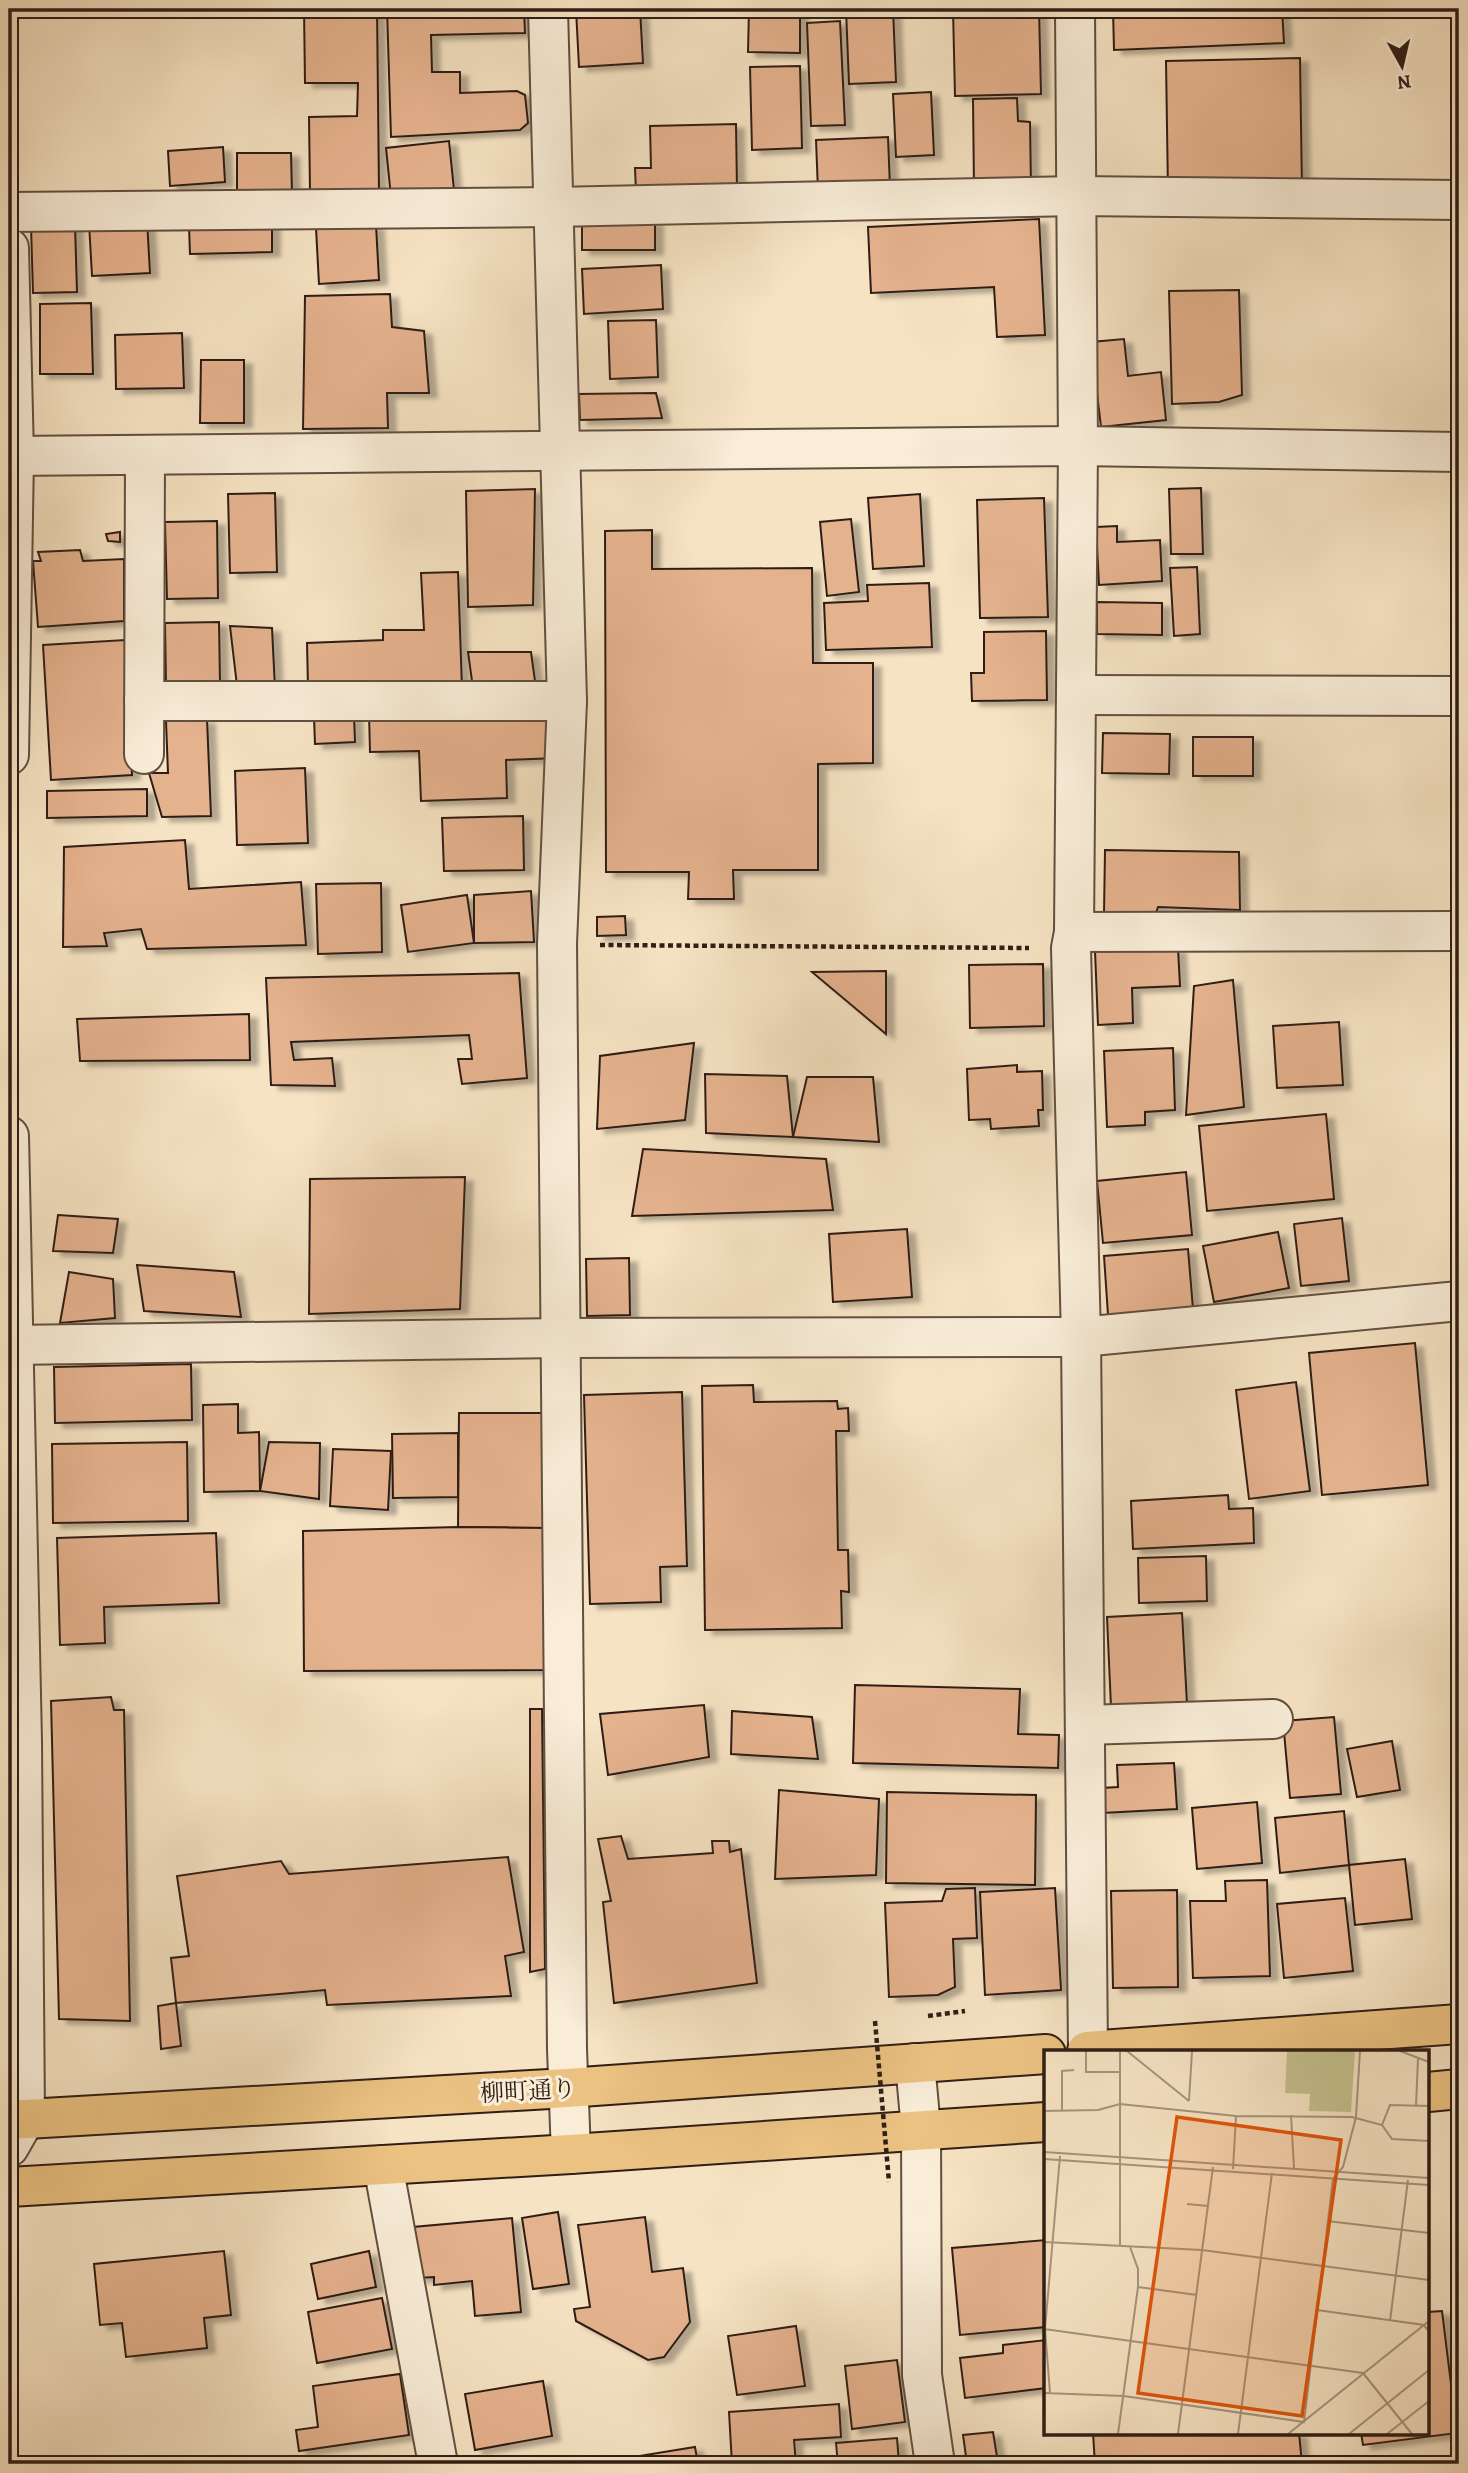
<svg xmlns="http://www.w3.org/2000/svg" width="1468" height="2473" viewBox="0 0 1468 2473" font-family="Alegreya,'Noto Serif JP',serif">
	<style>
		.building { fill: #e5b28e; stroke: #2f1e15; stroke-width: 2; filter: url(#shadow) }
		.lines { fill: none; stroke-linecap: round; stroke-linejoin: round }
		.minor-casing { stroke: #614f40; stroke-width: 42 }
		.highway-casing { stroke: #2f1e15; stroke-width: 42 }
		.path { stroke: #2f1e15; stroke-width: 4.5; stroke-dasharray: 5 3.5; stroke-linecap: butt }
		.minor { stroke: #f9edd8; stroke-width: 38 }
		.highway { stroke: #ebc282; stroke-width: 38 }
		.path-bridge { stroke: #2f1e15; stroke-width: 4.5; stroke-dasharray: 5 3.5; stroke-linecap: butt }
		.labels { text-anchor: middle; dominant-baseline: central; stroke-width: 6; stroke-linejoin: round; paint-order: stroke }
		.street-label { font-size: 24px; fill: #2f1e15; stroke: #f9edd8 }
		.inset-road { fill: none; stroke: #a6947d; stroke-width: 2 }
		.view { fill: #df560c; fill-opacity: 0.15; stroke: #df560c; stroke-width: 3.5 }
		.inset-edge { fill: none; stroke: #2f1e15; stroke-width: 3.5 }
	</style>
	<defs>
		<filter id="shadow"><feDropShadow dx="8" dy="4.5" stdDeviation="2" flood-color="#0004"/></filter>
	</defs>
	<rect width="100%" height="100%" fill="#f6e3c3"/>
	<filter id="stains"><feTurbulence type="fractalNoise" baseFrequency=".00286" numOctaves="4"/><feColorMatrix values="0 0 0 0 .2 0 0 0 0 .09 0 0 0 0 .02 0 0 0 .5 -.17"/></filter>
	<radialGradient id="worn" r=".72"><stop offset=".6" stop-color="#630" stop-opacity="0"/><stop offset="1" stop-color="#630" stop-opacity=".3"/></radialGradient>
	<g class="building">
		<path d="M304,9h73l2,182h-69l-1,-74 48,-1 1,-33h-53z"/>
		<path d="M387,9h137l1,24 -94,2 1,37h28v21l57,-2 8,4 3,28 -8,7 -129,7z"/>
		<path d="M576,9h64l3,54 -64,4z"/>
		<path d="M749,9h51v44l-52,-1z"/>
		<path d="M846,9h47l3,73 -47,2z"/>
		<path d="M953,9h86l2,85 -86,2z"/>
		<path d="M1113,9h169l2,34 -170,7z"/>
		<path d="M840,21l5,104 -34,1 -4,-103z"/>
		<path d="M1300,58l2,132 -134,2 -2,-131z"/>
		<path d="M800,66l2,82 -50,2 -2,-83z"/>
		<path d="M931,92l3,63 -38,2 -3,-63z"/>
		<path d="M1017,98l1,23 12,1 1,66 -57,1 -1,-90z"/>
		<path d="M736,124l1,66 -101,2 -1,-24h16l-1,-42z"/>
		<path d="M888,137l2,51 -72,3 -2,-51z"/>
		<path d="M449,141l5,49 -63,7 -5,-49z"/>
		<path d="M223,147l2,35 -55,4 -2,-35z"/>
		<path d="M237,153h54l1,40 -55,1z"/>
		<path d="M1039,219l6,116 -48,2 -3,-50 -123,6 -3,-66z"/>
		<path d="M147,220l3,53 -58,3 -3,-53z"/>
		<path d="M655,221v29h-73v-28z"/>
		<path d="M272,224v28l-82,2 -1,-28z"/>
		<path d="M75,225l2,67 -44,1 -2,-67z"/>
		<path d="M376,225l3,55 -60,4 -3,-56z"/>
		<path d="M661,265l2,44 -79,5 -2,-45z"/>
		<path d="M1239,290l3,105 -23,7 -47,2 -3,-113z"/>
		<path d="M390,294l2,33 32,4 5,62h-42l1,35 -85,1 2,-133z"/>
		<path d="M91,303l2,71h-53v-70z"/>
		<path d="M656,320l2,57 -48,2 -2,-58z"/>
		<path d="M182,333l2,55 -68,1 -1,-54z"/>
		<path d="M1124,339l4,37 33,-4 5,48 -65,7 -10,-85z"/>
		<path d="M201,360h43v63h-44z"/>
		<path d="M656,393l6,25 -82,2 -1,-26z"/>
		<path d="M1201,488l2,66h-32l-2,-65z"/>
		<path d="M535,489l-2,116 -65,2 -2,-116z"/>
		<path d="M275,493l2,79 -47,1 -2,-79z"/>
		<path d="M920,494l4,72 -51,3 -5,-71z"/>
		<path d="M1044,498l4,119 -68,1 -3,-118z"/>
		<path d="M851,519l8,73 -32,4 -7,-74z"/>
		<path d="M217,521l1,77 -51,1 -2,-77z"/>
		<path d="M1117,526v16l43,-2 2,41 -63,4 -3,-58z"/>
		<path d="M652,530v39l160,-1 1,95h60v100l-55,1v106h-85l1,29h-46l1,-27h-83l-1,-341z"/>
		<path d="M120,532v10l-12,-1 -2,-7z"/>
		<path d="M80,550l3,11 41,-2v62l-86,6 -5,-66h8l-3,-9z"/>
		<path d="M1197,567l3,67 -26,2 -4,-68z"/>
		<path d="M458,572l4,117 -154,-2 -1,-44 76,-3v-10h41l-3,-57z"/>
		<path d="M929,583l3,64 -106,3 -2,-47 44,-2 -1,-16z"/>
		<path d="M1097,602l65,1v32l-65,-1z"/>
		<path d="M219,622l1,61 -54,2 -1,-62z"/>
		<path d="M230,626l42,2 3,61 -38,-3z"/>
		<path d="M1046,631l1,69 -75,1 -1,-28h13v-41z"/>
		<path d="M125,640l7,135 -81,5 -8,-135z"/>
		<path d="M468,652h63l4,29h-63z"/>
		<path d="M557,709l1,49 -52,2 1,38 -86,3 -2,-50 -49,1 -1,-38z"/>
		<path d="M354,716l1,26 -40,2 -1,-27z"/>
		<path d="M207,719l4,97 -49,1 -13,-44h19l-2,-52z"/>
		<path d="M1103,733l67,1 -1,40 -67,-1z"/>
		<rect x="1193" y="737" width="60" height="39"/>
		<path d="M305,768l3,75 -71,2 -2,-74z"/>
		<path d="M147,789v27l-100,2v-27z"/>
		<path d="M523,816l1,54 -80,1 -2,-53z"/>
		<path d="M185,840l4,49 112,-7 5,63 -159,4 -6,-20 -37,4 3,13 -44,1 1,-100z"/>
		<path d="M1105,850l134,2 1,58 -82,-3 -4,12 -50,-6z"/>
		<path d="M381,883l1,69 -64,2 -2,-70z"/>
		<path d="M531,891l3,51 -60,1v-48z"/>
		<path d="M467,895l7,48 -66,9 -7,-47z"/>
		<path d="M625,916l1,19 -29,1v-19z"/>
		<path d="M1178,948l2,38 -48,2 1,35 -35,2 -3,-74z"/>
		<path d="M1043,964l1,62 -74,2 -1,-63z"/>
		<path d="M886,971v63l-74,-62z"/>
		<path d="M519,973l8,105 -65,6 -4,-25h14l-3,-24 -178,7 3,18 38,-2 3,28 -64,-1 -5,-107z"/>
		<path d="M1233,980l11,127 -58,8 8,-129z"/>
		<path d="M249,1014l1,46 -170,1 -3,-42z"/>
		<path d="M1339,1022l4,63 -66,3 -4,-62z"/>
		<path d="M694,1043l-9,77 -88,9 3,-73z"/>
		<path d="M1173,1048l2,62 -30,2v13l-38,2 -3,-76z"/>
		<path d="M1017,1065v7l25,-1 1,39h-5l1,16 -48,3 -1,-10 -21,1 -2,-51z"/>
		<path d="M705,1074l82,2 6,61 -87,-4z"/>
		<path d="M807,1077h66l6,65 -86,-5z"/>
		<path d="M1326,1114l8,85 -127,12 -8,-85z"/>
		<path d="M643,1149l183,10 7,51 -201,6z"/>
		<path d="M1186,1172l6,63 -89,8 -6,-62z"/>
		<path d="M465,1177l-5,132 -151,5 1,-135z"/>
		<path d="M58,1215l60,4 -5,34 -60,-2z"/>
		<path d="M1342,1218l7,63 -48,5 -7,-62z"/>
		<path d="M907,1229l5,68 -79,5 -4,-68z"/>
		<path d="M1278,1232l11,56 -75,14 -11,-56z"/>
		<path d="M1188,1249l5,60 -85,6 -4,-59z"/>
		<path d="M629,1258l1,57 -43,1 -1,-57z"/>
		<path d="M137,1265l97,7 7,45 -97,-6z"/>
		<path d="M69,1272l44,7 2,39 -55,5z"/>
		<path d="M1415,1343l13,142 -106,10 -13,-142z"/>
		<path d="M191,1364l1,56 -137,3 -1,-56z"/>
		<path d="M1296,1382l14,109 -61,8 -13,-109z"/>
		<path d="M753,1385l1,17 83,-1 1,8 10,-1 1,23h-13l2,119h10l1,42 -8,-1 1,37 -137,2 -3,-244z"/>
		<path d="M682,1392l5,174 -27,1 1,35 -71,2 -6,-209z"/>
		<path d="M238,1404v29l21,-1 1,59 -56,1 -1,-87z"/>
		<path d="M459,1413h89l-1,115 -89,-1z"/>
		<path d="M458,1433v64l-65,1 -1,-64z"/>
		<path d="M187,1442l1,79 -135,2 -1,-79z"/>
		<path d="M269,1442l51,1 -1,56 -59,-8z"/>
		<path d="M333,1449l58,2 -3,59 -58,-4z"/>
		<path d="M1228,1495l1,14 24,-1 1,35 -121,6 -2,-48z"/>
		<path d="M458,1527l89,1 2,142 -245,1 -1,-140z"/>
		<path d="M216,1533l3,70 -115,4 1,36 -45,2 -3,-107z"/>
		<path d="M1206,1556l1,45 -68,2 -1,-45z"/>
		<path d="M1182,1613l5,91 -76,3 -4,-90z"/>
		<path d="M855,1685l165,4 -2,45 41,1 -1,33 -205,-5z"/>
		<path d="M111,1697l3,13h10l6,311 -71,-2 -8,-318z"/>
		<path d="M704,1705l5,52 -101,18 -8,-61z"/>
		<path d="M530,1709h12l3,260 -15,3z"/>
		<path d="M732,1711l80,6 6,42 -87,-5z"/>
		<path d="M1334,1717l7,77 -51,4 -7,-77z"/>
		<path d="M1392,1741l8,49 -43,7 -10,-48z"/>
		<path d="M1174,1763l3,46 -75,4 -1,-25 17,-1 -1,-22z"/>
		<path d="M779,1790l100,9 -3,76 -101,4z"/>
		<path d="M887,1792l149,3 -1,90 -149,-2z"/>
		<path d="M1257,1802l5,61 -65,6 -5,-61z"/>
		<path d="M1344,1811l5,54 -69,8 -5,-55z"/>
		<path d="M621,1836l7,23 85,-6 -1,-12h17l1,11 11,-3 16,134 -143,20 -11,-101 8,-1 -13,-62z"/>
		<path d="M508,1857l16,95 -19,4 6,40 -184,9 -2,-15 -149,13 -5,-45 18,-2 -12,-80 104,-15 8,13z"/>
		<path d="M1405,1859l7,60 -57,6 -6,-60z"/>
		<path d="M1267,1880l3,96 -77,2 -3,-77h36l-1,-20z"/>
		<path d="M975,1888l2,50 -24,1 2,48 -17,8 -49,2 -4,-94 57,-2 4,-12z"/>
		<path d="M1055,1888l6,102 -76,5 -5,-103z"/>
		<path d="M1177,1890l1,97 -65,1 -2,-97z"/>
		<path d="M1345,1898l8,73 -69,7 -7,-74z"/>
		<path d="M176,2003l5,43 -20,3 -3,-43z"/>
		<path d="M558,2212l11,72 -36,5 -11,-71z"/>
		<path d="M645,2217l7,55 31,-4 7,54 -26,35 -16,3 -72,-39 -2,-12 16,-2 -12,-82z"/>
		<path d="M512,2218l9,94 -46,4 -3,-35 -38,4v-8l-16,1 -5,-51z"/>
		<path d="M1046,2240v87l-86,8 -8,-87z"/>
		<path d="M224,2251l7,64 -27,3 3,30 -81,9 -4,-34 -22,2 -6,-61z"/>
		<path d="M369,2251l7,36 -58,12 -7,-35z"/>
		<path d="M382,2298l10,51 -75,14 -9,-51z"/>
		<path d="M1442,2311l15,122 -94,12 -2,-12h67v-121z"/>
		<path d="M796,2326l9,60 -68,9 -9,-59z"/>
		<path d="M1046,2340v48l-81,10 -5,-40 43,-5v-8z"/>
		<path d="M897,2360l8,62 -53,7 -7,-63z"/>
		<path d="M400,2374l9,61 -110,16 -3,-21 22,-3 -5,-41z"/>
		<path d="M543,2381l9,55 -77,14 -10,-56z"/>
		<path d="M839,2404l2,33 -47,3 2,24h-64l-3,-52z"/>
		<path d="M993,2432l5,31 -31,1 -4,-29z"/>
		<path d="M1093,2433h206l3,31h-207z"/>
		<path d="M897,2438l2,26h-61l-2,-21z"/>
		<path d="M695,2447l3,17h-64l-1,-7z"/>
	</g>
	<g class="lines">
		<g class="minor-casing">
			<g id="minor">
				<path d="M548,9l19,692 -10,243 10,1105 4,105"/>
				<path d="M1075,9l3,437 -4,486 -3,16 10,389 7,714"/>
				<path d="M9,212l544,-5 523,-11 383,4"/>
				<path d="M9,248l5,208 -5,299"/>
				<path d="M9,456l1069,-10 381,6"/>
				<path d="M1077,695l382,1"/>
				<path d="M144,701h423"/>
				<path d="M144,754l1,-299"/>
				<path d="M1074,932l385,-1"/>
				<path d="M9,1136l13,605 3,378 -16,28"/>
				<path d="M9,1345l551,-7 521,-1 378,-36"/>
				<path d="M1085,1725l188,-6"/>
				<path d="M915,2063l6,66 1,246 13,89"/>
				<path d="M383,2165l55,299"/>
			</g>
		</g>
		<g class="highway-casing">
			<g id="highway">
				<path d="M1087,2051l372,-27"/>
				<path d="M1428,2092l31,-3"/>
				<path d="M9,2120l558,-32 479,-34"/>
				<path d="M9,2187l562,-33 475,-32"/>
			</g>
		</g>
		<g class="path">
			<path d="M600,945l429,3"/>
			<path d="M928,2016l37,-5"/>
		</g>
		<use href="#minor" class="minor"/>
		<use href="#highway" class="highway"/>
		<path class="path-bridge" d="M875,2021l14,161"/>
	</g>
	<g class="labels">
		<g class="street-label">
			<text transform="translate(528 2091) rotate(-3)">柳町通り</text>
		</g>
	</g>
	<g transform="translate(1044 2050)">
		<rect width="385" height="385" fill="#f6e3c3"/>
		<path d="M243,1h68l-4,61 -42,-1 1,-17 -25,-1z" fill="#c4c18e"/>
		<path class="inset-road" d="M42,1v21h33M76,1v195M83,1l62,50M356,1l29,11M145,51l3,-50M372,56l2,-48M0,61l54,-1 22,-6 116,12 116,1 30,8 10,14 37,2M18,61v-40l12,-1M247,65l3,53M338,75l8,-20 39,1M0,102l385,26M0,109l385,26M189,119l3,-53M143,154l21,2M283,171l102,12M0,192l158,8 227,30M94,237l59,8M273,260l107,15 5,7M346,271l18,-141M0,279l319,44 49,61M0,343l80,3 180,26 29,-243 10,-12 13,-50 4,-66M6,343l-5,-64 15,-173M74,384l20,-147v-18l-8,-22M134,384l35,-267M194,384l34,-261M244,384l141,-113M305,384l80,-64M343,384l42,-33"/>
		<path class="view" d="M133,67l164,23 -39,276 -164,-23z"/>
		<rect width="385" height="385" class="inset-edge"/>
	</g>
	<rect width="1468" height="2473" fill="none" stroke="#f6e3c3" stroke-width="35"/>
	<rect x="10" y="10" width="1447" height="2452" fill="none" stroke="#2f1e15" stroke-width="3.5"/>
	<rect x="18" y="18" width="1433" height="2438" fill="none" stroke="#2f1e15" stroke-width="2"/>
	<g transform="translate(1402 66) rotate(172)" stroke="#f9edd8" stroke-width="5" paint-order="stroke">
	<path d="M0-5L12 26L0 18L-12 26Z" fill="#2f1e15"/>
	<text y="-10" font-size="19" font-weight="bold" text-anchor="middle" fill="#2f1e15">N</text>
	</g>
	<rect width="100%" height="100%" filter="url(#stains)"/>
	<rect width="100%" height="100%" fill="url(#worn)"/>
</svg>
